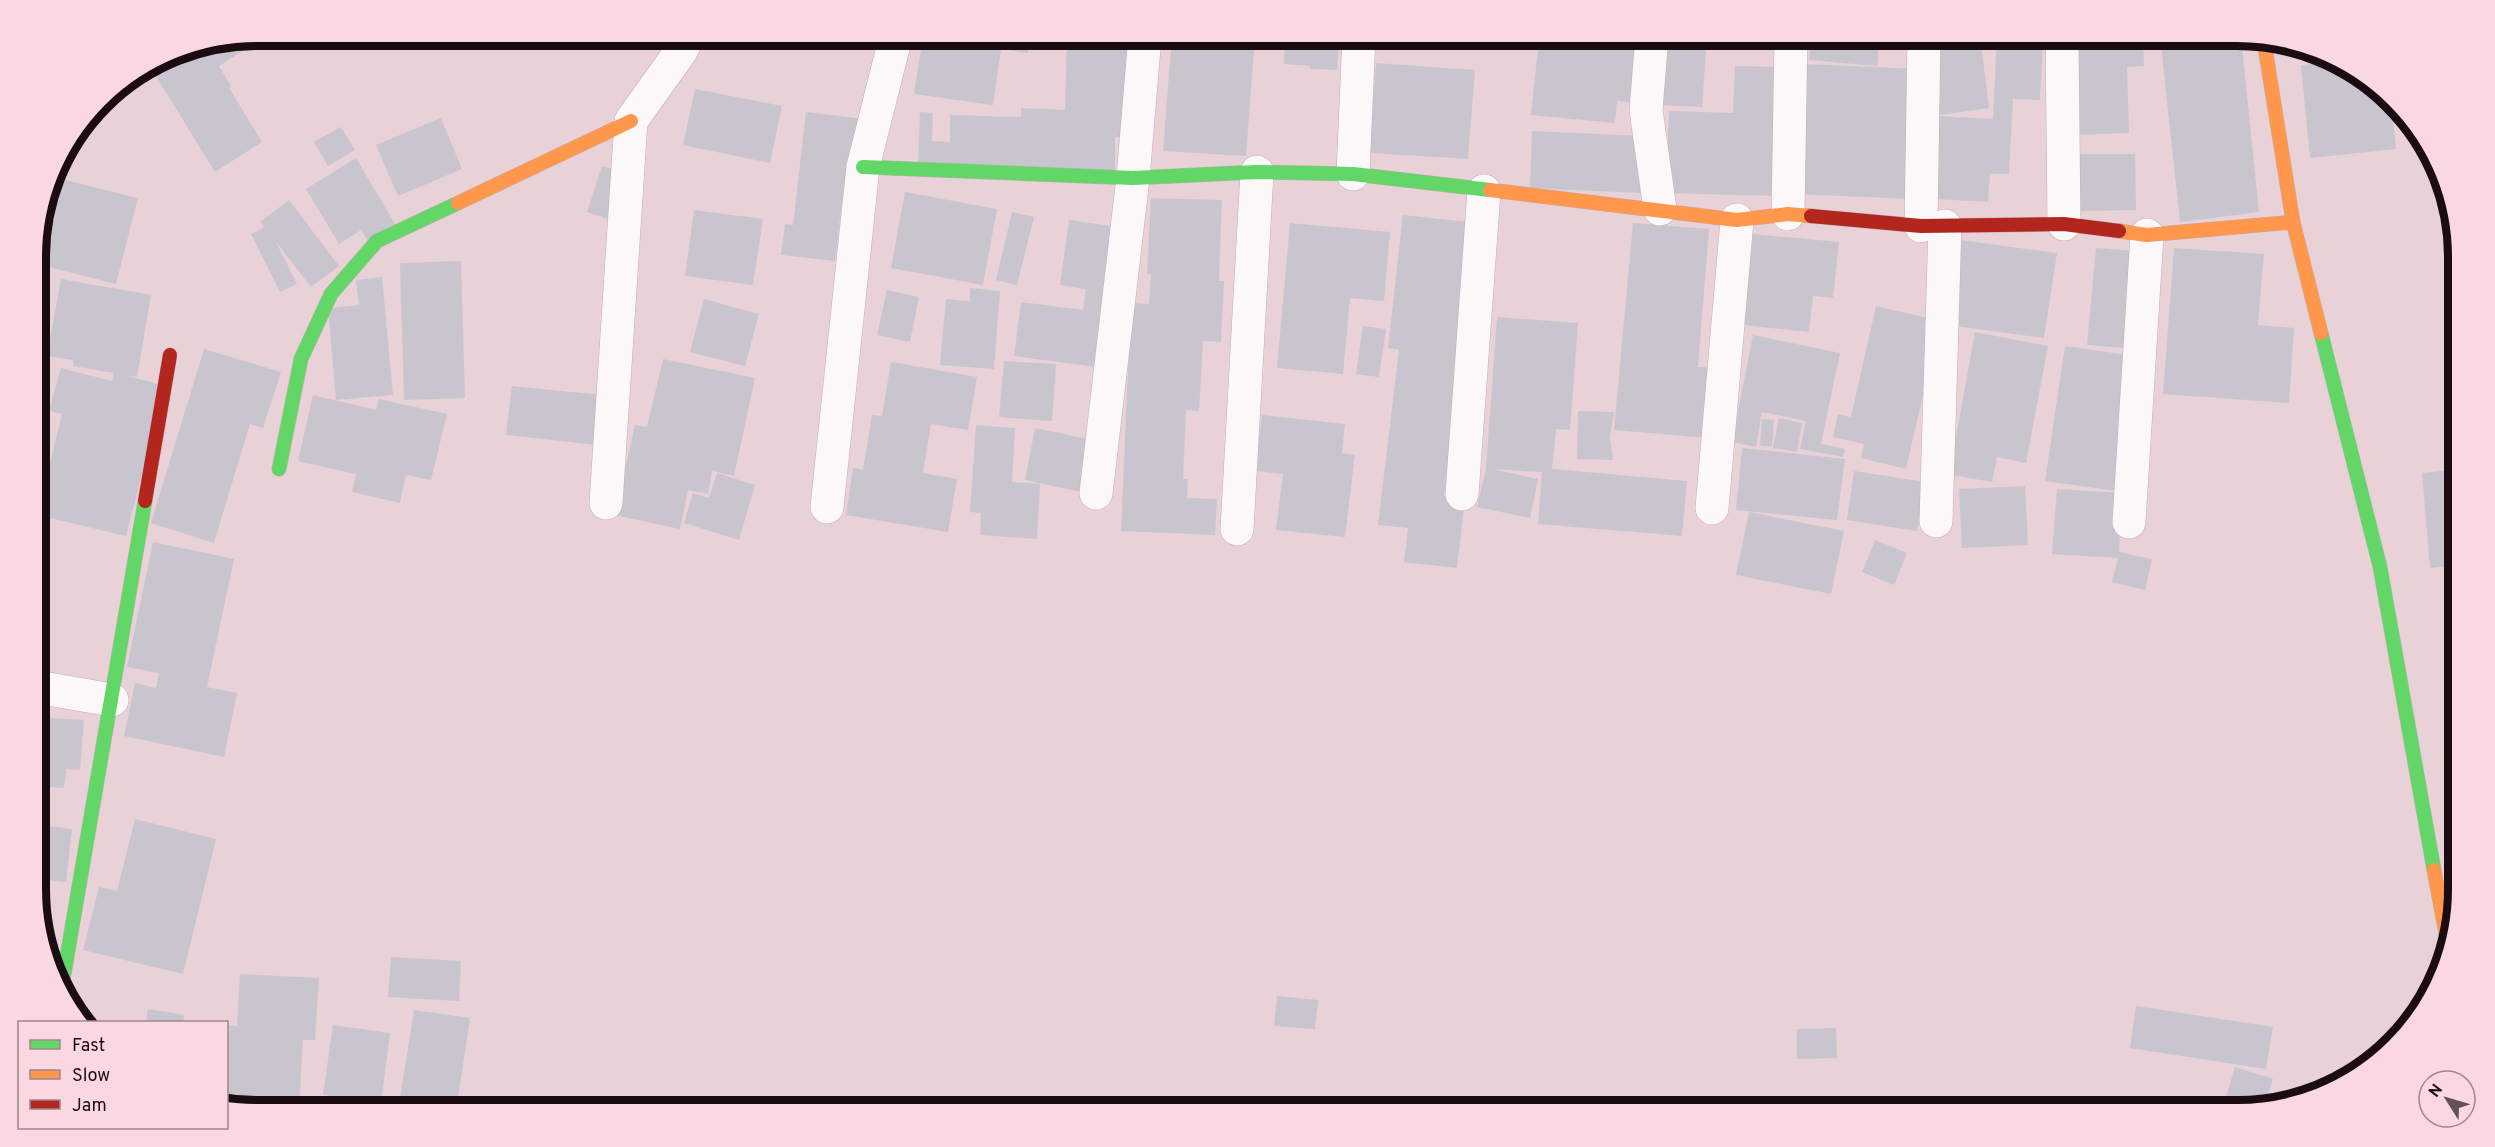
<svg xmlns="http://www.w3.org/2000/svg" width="2495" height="1147" viewBox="0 0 2495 1147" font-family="Overpass,sans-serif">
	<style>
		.building { fill: #c9c5ce }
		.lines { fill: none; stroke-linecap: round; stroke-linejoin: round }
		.street-casing { stroke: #c2afb4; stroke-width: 34 }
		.fast-casing { stroke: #c2afb4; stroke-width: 15 }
		.slow-casing { stroke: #c2afb4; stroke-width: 15 }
		.jam-casing { stroke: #c2afb4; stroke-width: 15 }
		.street { stroke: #fcf8f9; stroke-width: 33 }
		.fast { stroke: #63d668; stroke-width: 14 }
		.slow { stroke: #ff974d; stroke-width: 14 }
		.jam { stroke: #b3261e; stroke-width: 14 }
		.rim { fill: none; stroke: #1b0c12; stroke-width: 8 }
	</style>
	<rect width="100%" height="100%" fill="#e9d1d8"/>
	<g class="building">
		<path d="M923,36h107l-2,17 -27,-4 -8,56 -79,-11z"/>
		<path d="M1067,36h74l-6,102 -20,-1v36l-197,-5 2,-56 13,1 -1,28 18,1v-27l71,2v-9l44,2z"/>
		<path d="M1172,36h83l-9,120 -83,-5z"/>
		<path d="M1285,36h54l-2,34 -27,-1v-3l-26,-2z"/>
		<path d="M1584,36h55v6l-55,-3z"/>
		<path d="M1663,36h44l-5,71 -44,-2z"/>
		<path d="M1721,36h32l-1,11 -32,-4z"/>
		<path d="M1811,36h97l-1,13 -28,-3 -2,20 -68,-6z"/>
		<path d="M1939,36h41l9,72 -49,7 -10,-70z"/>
		<path d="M1997,36l46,2 -3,62 -27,-1 -4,75h-19l-2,28 -53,-3 4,-83 54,3z"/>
		<path d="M2071,36h72l1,30 -17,1 2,66 -55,2z"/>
		<path d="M2160,36l81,1 18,175 -79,10z"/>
		<path d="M244,39l5,8 -30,19 12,20 -2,2 33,54 -47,30 -64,-104 26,-16z"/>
		<path d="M1539,39l101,10 -6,54 -17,-2 -2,22 -84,-8z"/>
		<path d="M2337,61l36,21 18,18 5,49 -86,9 -9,-93z"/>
		<path d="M1376,63l99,7 -7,89 -99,-6z"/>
		<path d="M1803,64l115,5 -7,130 -114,-5z"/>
		<path d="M1735,66l54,1 -12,129 -111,-3 3,-82 64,2z"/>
		<path d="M695,89l87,17 -12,57 -87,-18z"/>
		<path d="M806,112l66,8 -8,66 -20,-2 -9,77 -54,-6 4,-31 8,1z"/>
		<path d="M441,118l21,51 -64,27 -22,-51z"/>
		<path d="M341,127l14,23 -27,16 -14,-24z"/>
		<path d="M1532,131l110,5 -2,57 -110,-5z"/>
		<path d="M2073,154h62l1,56 -63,1z"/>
		<path d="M356,158l39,66 -28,16 -6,-10 -22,14 -33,-55z"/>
		<path d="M602,166l21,6 -14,47 -22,-7z"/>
		<path d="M54,177l84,21 -22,86 -79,-20v-18z"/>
		<path d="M905,192l92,17 -14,76 -92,-17z"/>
		<path d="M1151,198l71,2 -3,81h5l-3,61 -18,-1 -4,70 -13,-1 -3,69h5l-1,19 30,1 -2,36 -94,-4 10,-228 18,1 2,-30h-4z"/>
		<path d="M289,200l50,66 -28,21 -35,-45 21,42 -17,8 -29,-58 14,-7 -5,-5z"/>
		<path d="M694,210l69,9 -10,66 -68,-9z"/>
		<path d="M1012,212l22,5 -17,68 -21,-5z"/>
		<path d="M1403,215l74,8 -33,273 21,2 -8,70 -53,-6 4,-34 -30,-3 21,-175 -11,-2z"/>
		<path d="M1069,220l57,8 -30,139 -82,-11 7,-54 62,8 3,-21 -26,-4z"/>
		<path d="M1290,223l100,9 -6,69 -34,-3 -7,76 -66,-6z"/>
		<path d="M1633,223l76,6 -11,138 18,1 -7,70 -95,-8z"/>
		<path d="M1753,234l86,8 -6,56 -20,-2 -4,36 -65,-7z"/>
		<path d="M1961,240l96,13 -13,85 -95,-13z"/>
		<path d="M2096,248l50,4 -8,97 -51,-4z"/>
		<path d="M2174,248l90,6 -6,71 36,3 -5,75 -126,-9z"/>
		<path d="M461,261l4,137 -61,2 -4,-137z"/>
		<path d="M382,277l11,118 -57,5 -8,-92 31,-3 -3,-25z"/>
		<path d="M61,279l90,16 -14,82 -13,-2 41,11 -39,150 -89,-21 25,-101 -13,-3 12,-43 51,13 2,-8 -41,-7v-6l-26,-4z"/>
		<path d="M970,288l30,3 -6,78 -54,-4 6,-66 24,2z"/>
		<path d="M887,290l32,7 -9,45 -33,-7z"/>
		<path d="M704,299l55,15 -14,52 -55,-14z"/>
		<path d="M1876,306l64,15 -34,148 -45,-11 3,-14 -31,-7 5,-23 13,3z"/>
		<path d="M1497,317l81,6 -8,107 -14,-1 -4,40 135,12 -5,55 -144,-12 4,-52 -50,-3 46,10 -8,39 -53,-11 9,-38z"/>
		<path d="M1363,326l23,3 -7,48 -23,-3z"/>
		<path d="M1975,332l73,14 -22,117 -29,-6 -5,25 -47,-8 10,-31z"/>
		<path d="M1753,335l87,18 -19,91 24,5 -2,8 -43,-8 6,-28 -44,-9 -6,35 -24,-5z"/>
		<path d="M2065,346l70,10 -19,135 -71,-10z"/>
		<path d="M204,349l77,23 -18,56 -13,-4 -36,119 -63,-20z"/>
		<path d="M663,359l92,19 -21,98 -22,-5 -4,23 -20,-4 -8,39 -65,-14 20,-90 12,2z"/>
		<path d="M1004,361l52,3 -4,57 -53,-4z"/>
		<path d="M891,362l86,15 -9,53 -37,-6 -8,49 34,6 -9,53 -102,-17 7,-47 10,2 9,-55 10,1z"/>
		<path d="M512,386l90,9 -5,50 -91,-10z"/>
		<path d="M313,395l63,15 3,-11 68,15 -16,66 -25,-5 -6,28 -48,-11 4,-18 -58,-13z"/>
		<path d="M1578,411l36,1 -4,26 3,22 -36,-1z"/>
		<path d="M1262,415l83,9 -3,29 13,2 -10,82 -69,-7 7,-56 -28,-3z"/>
		<path d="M1779,418l23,5 -5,29 -24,-4z"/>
		<path d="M1762,419l12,1 -2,26h-12z"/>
		<path d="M976,425l39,3 -3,54 28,2 -3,55 -57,-4 1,-22 -11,-1z"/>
		<path d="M1035,428l58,12 -12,52 -56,-12z"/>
		<path d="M1742,448l30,3v2v-2l73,8 -8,61 -101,-10z"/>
		<path d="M2458,469v96l-28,3 -8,-95z"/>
		<path d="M1854,471l71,11 -8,49 -70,-11z"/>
		<path d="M717,473l38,12 -16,55 -55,-17 9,-30 16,5z"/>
		<path d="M2025,486l3,59 -66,3 -3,-59z"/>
		<path d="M2057,489l65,4 -3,59 33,7 -7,31 -33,-8 6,-24 -66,-4z"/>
		<path d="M1749,512l95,19 -13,63 -95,-19z"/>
		<path d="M1875,540l32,13 -13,32 -32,-13z"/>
		<path d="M153,542l81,17 -27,128 30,6 -13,64 -100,-21 11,-53 21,5 3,-15 -32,-6z"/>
		<path d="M38,717l46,3 -4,50 -14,-1 -2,19 -26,-2z"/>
		<path d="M135,819l81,20 -33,135 -100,-24 16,-63 18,4z"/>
		<path d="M38,825l34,4 -6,53 -28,-3z"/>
		<path d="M391,957l70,4 -2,40 -71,-4z"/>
		<path d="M240,974l79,4 -4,62h-12l-4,71h-42l-31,-6v-79h11z"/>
		<path d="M1277,996l41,4 -3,29 -41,-3z"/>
		<path d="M2136,1006l137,21 -7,42 -136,-21z"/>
		<path d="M148,1009l36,6 -1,7h-37z"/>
		<path d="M414,1010l56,8 -14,93h-58z"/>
		<path d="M333,1025l57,8 -9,70 -58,-8z"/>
		<path d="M1836,1028l1,30 -40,1v-30z"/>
		<path d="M2235,1067l38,12 -10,29 -25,3 -15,-5z"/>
	</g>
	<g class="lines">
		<g class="street-casing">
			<g id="street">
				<path d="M1652,36l-6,74 14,99"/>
				<path d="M2062,36l2,188"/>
				<path d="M1353,174l6,-138"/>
				<path d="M1788,214l3,-178"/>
				<path d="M1921,226l3,-190"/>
				<path d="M1096,493l37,-315 12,-142"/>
				<path d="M1462,494l22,-303"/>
				<path d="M606,503l25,-382 50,-70 7,-15"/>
				<path d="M827,507l36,-340 33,-131"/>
				<path d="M1712,508l25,-288"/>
				<path d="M1936,521l9,-295"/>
				<path d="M2129,522l18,-287"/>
				<path d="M1237,529l20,-357"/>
				<path d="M37,687l75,13"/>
			</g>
		</g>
		<g class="fast-casing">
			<g id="fast">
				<path d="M863,167l270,11 124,-6 96,2 137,16"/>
				<path d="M2321,333l59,234 54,303"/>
				<path d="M279,469l22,-110 30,-65 46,-53 81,-38"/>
				<path d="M63,980l82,-479"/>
			</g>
		</g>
		<g class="slow-casing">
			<g id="slow">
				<path d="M2264,41l29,181 28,111"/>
				<path d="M1490,190l247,30 51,-6 23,2"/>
				<path d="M458,203l173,-82"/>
				<path d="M2119,231l28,4 146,-13"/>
				<path d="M2434,870l14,75"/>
			</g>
		</g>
		<g class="jam-casing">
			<g id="jam">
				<path d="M1811,216l110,10 143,-2 55,7"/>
				<path d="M145,501l25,-146"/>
			</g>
		</g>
		<use href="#street" class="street"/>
		<use href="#fast" class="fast"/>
		<use href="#slow" class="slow"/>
		<use href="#jam" class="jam"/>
	</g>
	<path d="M0 0H2495V1147H0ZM257 46H2237A211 211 0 0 1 2448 257V889A211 211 0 0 1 2237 1100H257A211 211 0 0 1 46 889V257A211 211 0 0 1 257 46Z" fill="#fbd7e2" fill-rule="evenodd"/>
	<path class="rim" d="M257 46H2237A211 211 0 0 1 2448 257V889A211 211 0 0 1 2237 1100H257A211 211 0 0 1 46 889V257A211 211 0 0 1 257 46Z"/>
	<rect x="18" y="1021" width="210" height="108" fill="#fbd7e2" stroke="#a1868f" stroke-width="1.5"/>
	<rect x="30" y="1040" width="30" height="9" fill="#63d668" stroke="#a1868f" stroke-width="1.5"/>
	<text x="72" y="1051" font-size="18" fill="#1b0c12">Fast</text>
	<rect x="30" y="1070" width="30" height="9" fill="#ff974d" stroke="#a1868f" stroke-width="1.5"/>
	<text x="72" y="1081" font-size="18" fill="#1b0c12">Slow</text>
	<rect x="30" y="1100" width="30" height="9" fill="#b3261e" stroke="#a1868f" stroke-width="1.5"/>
	<text x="72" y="1111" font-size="18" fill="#1b0c12">Jam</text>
	<g transform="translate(2447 1099) rotate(307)"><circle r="28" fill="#fbd7e2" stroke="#a1868f" stroke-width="1.5"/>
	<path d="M0-4.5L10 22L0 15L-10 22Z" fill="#635157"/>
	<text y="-9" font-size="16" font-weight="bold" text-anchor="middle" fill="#1b0c12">N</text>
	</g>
</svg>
